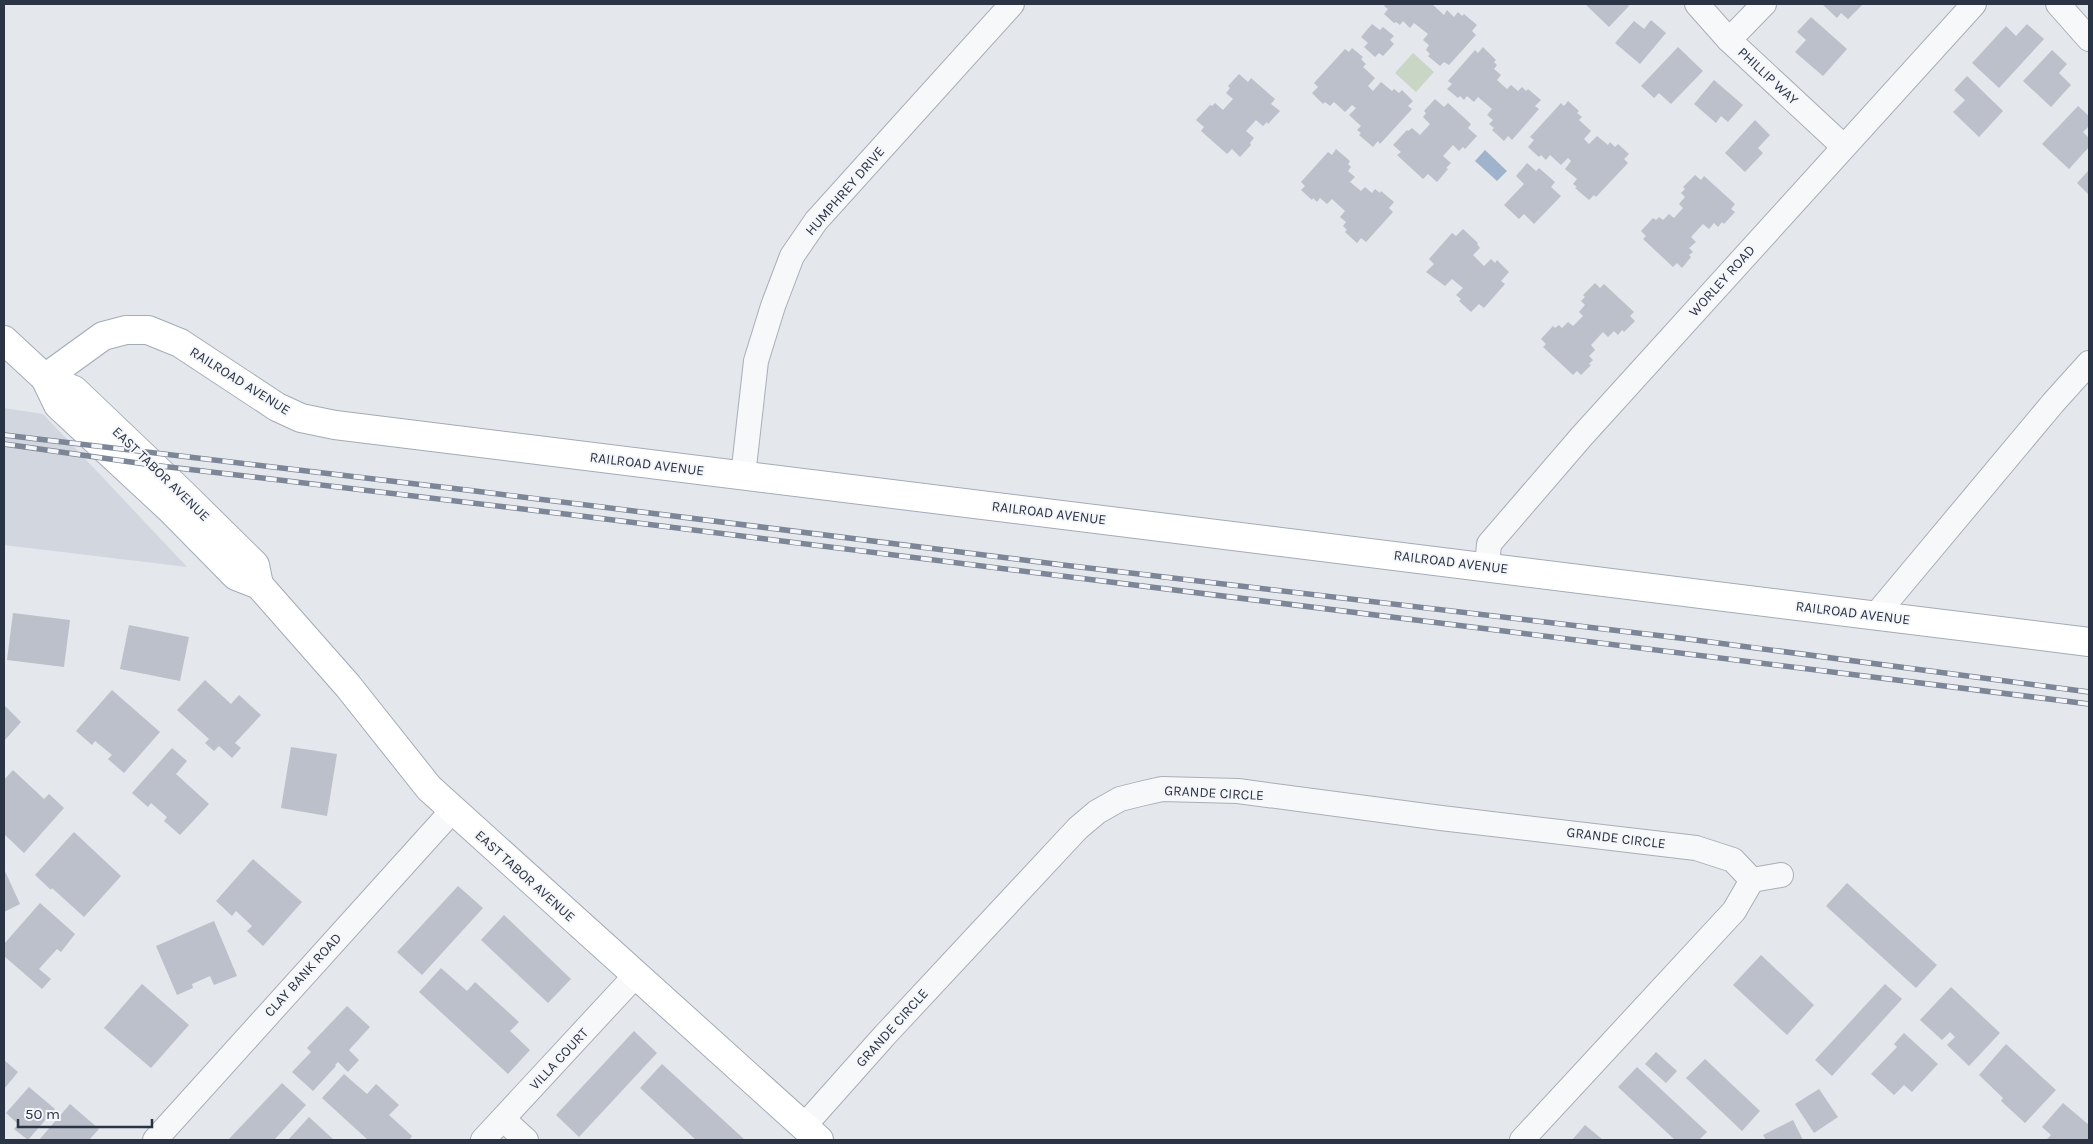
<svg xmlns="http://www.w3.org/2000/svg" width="2093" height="1144" viewBox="0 0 2093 1144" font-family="Karla,sans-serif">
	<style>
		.built { fill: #d2d6de }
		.green { fill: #c9d6c5 }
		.water { fill: #9fb4cc }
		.building { fill: #bbc0ca }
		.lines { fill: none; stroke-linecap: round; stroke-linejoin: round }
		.minor-casing { stroke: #a9aeb7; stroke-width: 26 }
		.major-casing { stroke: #a3abb8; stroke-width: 30 }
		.minor { stroke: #f7f8fa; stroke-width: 24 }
		.major { stroke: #fff; stroke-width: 28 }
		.rail-casing { stroke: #7d8696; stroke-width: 5.5 }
		.rail { stroke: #f4f6f9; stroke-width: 4; stroke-dasharray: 11; stroke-linecap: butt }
		.labels { text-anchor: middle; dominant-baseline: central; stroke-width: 4; stroke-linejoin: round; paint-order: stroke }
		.street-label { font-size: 14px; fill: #2b3445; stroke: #f4f6f9 }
	</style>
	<rect width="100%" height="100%" fill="#e4e7ec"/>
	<path class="built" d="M4,408l39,6 144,153 -183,-22z"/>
	<path class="green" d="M1413,53l21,19 -18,20 -21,-19z"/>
	<path class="water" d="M1485,150l22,21 -10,10 -22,-20z"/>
	<g class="building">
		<path d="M1386,4h48l-1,1 11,10 3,-5 7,7 4,-5 4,4 2,-2 13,11 -5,6 4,4 -27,30 -5,-3 -4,4 -12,-10 2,-2 -4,-4 3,-5 -6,-5 5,-6 -14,-11 -4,5 -7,-7 -3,4 -4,-3 -2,1 -10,-9 4,-5 -4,-3z"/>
		<path d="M1585,4h41l3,2 -20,21z"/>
		<path d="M1822,4h41l-15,15 -7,-6 -4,5z"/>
		<path d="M1811,17l36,32 -24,27 -28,-24 11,-12 -9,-8z"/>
		<path d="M1651,20l15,13 -26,31 -25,-21 19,-22 10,8z"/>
		<path d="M1372,24l8,6 3,-3 11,9 -4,4 4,4 -11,12 -4,-3 -4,4 -11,-10 4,-4 -7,-6z"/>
		<path d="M2027,24l17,15 -45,49 -27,-25 34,-37 10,10z"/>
		<path d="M1483,47l13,13 -2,2 3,3 -3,4 7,6 -4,5 10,9 4,-4 7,6 4,-4 4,4 2,-2 13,11 -6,6 4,3 -27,31 -4,-4 -4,5 -12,-11 2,-2 -5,-4 4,-4 -6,-5 5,-6 -14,-12 -4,5 -7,-6 -3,4 -4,-4 -2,2 -11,-9 5,-5 -4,-3 27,-31 3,3z"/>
		<path d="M1678,47l25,24 -32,33 -12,-11 -5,5 -13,-12z"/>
		<path d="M1352,48l11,9 -2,2 5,5 -3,3 12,11 -7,8 5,5 8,-9 11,9 2,-2 5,4 3,-3 11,11 -5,5 4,3 -32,35 -2,-3 -5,6 -14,-12 2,-2 -4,-3 4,-4 -12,-11 7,-7 -4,-3 -7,7 -11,-10 -4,4 -5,-4 -2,2 -11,-11 6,-6 -4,-4 31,-34 4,3z"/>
		<path d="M2052,50l15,14 -8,9 12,12 -20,22 -28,-26z"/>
		<path d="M1239,74l9,8 3,-4 24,21 -4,5 9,7 -12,13 -1,-2 -4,4 -7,-6 -10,11 8,7 -4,5 1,2 -11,12 -8,-8 -5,5 -26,-23 3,-4 -8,-7 14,-15 2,1 3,-3 8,7 10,-11 -7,-6 4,-5 -2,-2z"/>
		<path d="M1967,76l36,35 -24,26 -26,-25 12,-12 -11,-10z"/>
		<path d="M1714,80l29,25 -15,17 -7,-6 -5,7 -22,-19z"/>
		<path d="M1435,99l9,8 4,-4 23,21 -3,4 9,8 -12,13 -2,-2 -4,4 -6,-6 -10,11 8,7 -5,5 2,1 -11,13 -9,-8 -5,5 -26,-24 4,-3 -8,-7 14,-15 1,1 4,-3 8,7 10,-11 -7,-7 3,-4 -2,-2z"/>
		<path d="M1568,101l11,10 -2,2 5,4 -3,3 12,11 -7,8 5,5 8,-8 11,9 2,-3 5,5 3,-3 11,10 -5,5 4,4 -32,34 -2,-2 -5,5 -14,-12 2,-1 -4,-3 4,-5 -12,-10 6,-8 -3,-3 -7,7 -11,-10 -4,5 -5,-5 -2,2 -11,-10 6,-7 -4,-3 31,-34 3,3z"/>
		<path d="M2078,106l11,10v10l-6,6 6,6v9l-20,22 -27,-25z"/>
		<path d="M1755,120l15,15 -12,13 5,5 -18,19 -20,-19z"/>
		<path d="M1336,149l14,12 -2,3 3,3 -3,4 7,6 -5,5 11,9 4,-4 7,6 3,-4 5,4 1,-2 13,11 -5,6 4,4 -27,30 -5,-4 -4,5 -12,-11 2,-2 -4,-4 3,-4 -6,-5 5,-6 -13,-12 -5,5 -7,-6 -3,4 -4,-4 -1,2 -11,-10 4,-4 -4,-4 27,-30 4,3z"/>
		<path d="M1527,163l9,8 3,-3 16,14 -4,5 10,9 -27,28 -10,-10 -5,5 -15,-14 20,-21 -8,-8z"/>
		<path d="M2089,170v25l-12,-12z"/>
		<path d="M1695,175l6,5 3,-4 31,28 -4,5 4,3 -11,12 -2,-2 -4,5 -4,-4 -5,6 -6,-5 -12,13 5,5 -7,6 4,4 -4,3 2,2 -9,11 -5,-5 -4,4 -30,-28 3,-3 -5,-5 12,-13 3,2 3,-3 4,3 6,-6 5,4 9,-10 -4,-4 6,-7 -4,-4 4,-4 -2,-2z"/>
		<path d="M1463,229l15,14 -1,1 3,4 -7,7 11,11 7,-7 4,4 2,-3 12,12 -8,9 4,3 -21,24 -5,-4 -8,8 -12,-11 2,-2 -5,-4 7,-7 -11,-9 -7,7 -19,-14 8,-8 -5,-5 23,-26 4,3z"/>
		<path d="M1595,283l5,5 4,-4 30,28 -4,4 5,5 -11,11 -2,-2 -4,5 -4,-4 -6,6 -5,-5 -12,13 4,5 -6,6 4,4 -4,4 2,1 -10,10 -4,-4 -4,4 -30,-28 3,-3 -5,-5 12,-13 2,2 4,-3 3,3 6,-6 5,4 10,-10 -4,-4 6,-7 -4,-4 4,-4 -2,-2z"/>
		<path d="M13,613l57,7 -6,47 -57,-7z"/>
		<path d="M129,625l60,12 -9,44 -60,-12z"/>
		<path d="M205,680l26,24 8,-9 22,20 -26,28 6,5 -9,10 -13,-12 -5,5 -9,-8 4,-4 -32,-29z"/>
		<path d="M112,690l48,42 -36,41 -16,-14 4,-4 -17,-14 -3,4 -16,-14z"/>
		<path d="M4,705l17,17 -17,19z"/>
		<path d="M291,747l46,7 -10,62 -46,-8z"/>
		<path d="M172,748l15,13 -11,13 33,30 -29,31 -16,-14 3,-4 -16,-14 -3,4 -16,-14z"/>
		<path d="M13,770l31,29 5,-5 15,14 -40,45 -20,-19v-54z"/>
		<path d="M74,832l47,44 -37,41 -32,-29 -1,2 -16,-15z"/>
		<path d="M253,859l49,43 -39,44 -16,-15 5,-5 -16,-15 -4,5 -16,-15z"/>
		<path d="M4,869l16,35 -16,8z"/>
		<path d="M1847,883l90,82 -21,23 -90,-82z"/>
		<path d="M458,886l25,22 -61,67 -25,-23z"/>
		<path d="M40,903l35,31 -14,18 -4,-3 -18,20 12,10 -9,10 -38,-33v-12z"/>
		<path d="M504,915l67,64 -23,24 -67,-63z"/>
		<path d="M214,921l23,55 -23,9 -4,-9 -18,8 1,4 -16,7 -21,-49z"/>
		<path d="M1761,955l53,50 -27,30 -54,-50z"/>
		<path d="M441,968l26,23 8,-9 44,40 -9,9 20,19 -22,24 -89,-82z"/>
		<path d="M142,984l47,41 -38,43 -47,-40z"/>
		<path d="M1885,984l17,15 -70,77 -17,-16z"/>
		<path d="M1951,987l49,46 -31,33 -22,-21 8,-8 -5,-5 -8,8 -22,-20z"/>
		<path d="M347,1006l23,21 -21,23 10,10 -11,12 -10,-10 -3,3 1,1 -23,25 -21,-19 19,-20 -4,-4z"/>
		<path d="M634,1031l23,22 -78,84 -23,-22z"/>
		<path d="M1904,1033l34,31 -26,28 -8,-7 -10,10 -23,-21 26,-27 -3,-3z"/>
		<path d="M2006,1044l50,46 -31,33 -24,-22 2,-3 -24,-23z"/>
		<path d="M1656,1052l21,19 -11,12 -21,-19z"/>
		<path d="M1705,1059l55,52 -18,20 -56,-53z"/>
		<path d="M4,1060l14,12 -14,17z"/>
		<path d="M662,1064l83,76h-49l-56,-52z"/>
		<path d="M1637,1067l70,65 -8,8h-24l-57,-53z"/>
		<path d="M344,1074l23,20 9,-10 23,21 -10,10 23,21 -3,4h-41l-46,-42z"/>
		<path d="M282,1083l24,22 -32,35h-46z"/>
		<path d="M29,1087l26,22 -27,31 -14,-11 4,-5 -12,-11z"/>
		<path d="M1819,1089l19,28 -24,16 -19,-29z"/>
		<path d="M2063,1103l26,22v15h-43l5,-5 -9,-8z"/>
		<path d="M70,1104l29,25 -10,11h-50z"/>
		<path d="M309,1117l25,23h-46z"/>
		<path d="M1793,1120l10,20h-37l-3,-5z"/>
		<path d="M1585,1125l18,15h-31z"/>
	</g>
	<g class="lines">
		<g class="minor-casing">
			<g id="minor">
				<path d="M1697,4l32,36 114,106"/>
				<path d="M2058,4l31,35"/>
				<path d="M1729,40l35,-36"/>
				<path d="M743,476l13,-115 17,-55 19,-50 24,-35 196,-217"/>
				<path d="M1487,566l2,-22 93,-108 392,-432"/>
				<path d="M1875,616l178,-213 36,-40"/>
				<path d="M1752,880l29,-5"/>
				<path d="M503,1119l23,21"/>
				<path d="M804,1126l81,-91 193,-207 19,-16 23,-13 20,-5 22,-5 76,2 203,27 255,30 37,12 19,20 -18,31 -212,229"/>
				<path d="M155,1140l297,-329"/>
				<path d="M483,1140l152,-164"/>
			</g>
		</g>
		<g class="major-casing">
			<g id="major">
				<path d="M4,340l41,38 29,12 110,105 71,70 4,20"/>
				<path d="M45,378l58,-42 23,-6h22l32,13 97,64 24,11 34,7 1754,217"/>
				<path d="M45,378l13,27 112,104 66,67 23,9 89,101 81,102 390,352"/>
			</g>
		</g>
		<use href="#minor" class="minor"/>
		<use href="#major" class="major"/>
		<g class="rail-casing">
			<g id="rail">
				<path d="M4,435l471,56 588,74 625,74 401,53"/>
				<path d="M4,444l148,21 413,49 1524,190"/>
			</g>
		</g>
		<use href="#rail" class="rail"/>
	</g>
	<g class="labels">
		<g class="street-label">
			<text transform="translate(1768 76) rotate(43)">PHILLIP WAY</text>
			<text transform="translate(845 191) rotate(-49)">HUMPHREY DRIVE</text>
			<text transform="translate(1722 281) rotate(-48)">WORLEY ROAD</text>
			<text transform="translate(240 381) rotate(32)">RAILROAD AVENUE</text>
			<text transform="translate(647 464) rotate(7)">RAILROAD AVENUE</text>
			<text transform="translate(161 474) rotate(44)">EAST TABOR AVENUE</text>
			<text transform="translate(1049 513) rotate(7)">RAILROAD AVENUE</text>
			<text transform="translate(1451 562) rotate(7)">RAILROAD AVENUE</text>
			<text transform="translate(1853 613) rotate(7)">RAILROAD AVENUE</text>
			<text transform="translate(1214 793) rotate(3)">GRANDE CIRCLE</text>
			<text transform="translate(1616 838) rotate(7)">GRANDE CIRCLE</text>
			<text transform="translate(525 876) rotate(42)">EAST TABOR AVENUE</text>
			<text transform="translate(303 975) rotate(-48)">CLAY BANK ROAD</text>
			<text transform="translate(892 1028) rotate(-48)">GRANDE CIRCLE</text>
			<text transform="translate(559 1059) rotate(-47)">VILLA COURT</text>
		</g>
	</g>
	<rect width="2093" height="1144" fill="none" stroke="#2b3445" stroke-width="10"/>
	<path d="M18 1119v8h134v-8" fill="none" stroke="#2b3445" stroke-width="2.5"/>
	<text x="25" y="1119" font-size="15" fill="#2b3445" stroke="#f4f6f9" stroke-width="4" paint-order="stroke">50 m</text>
</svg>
